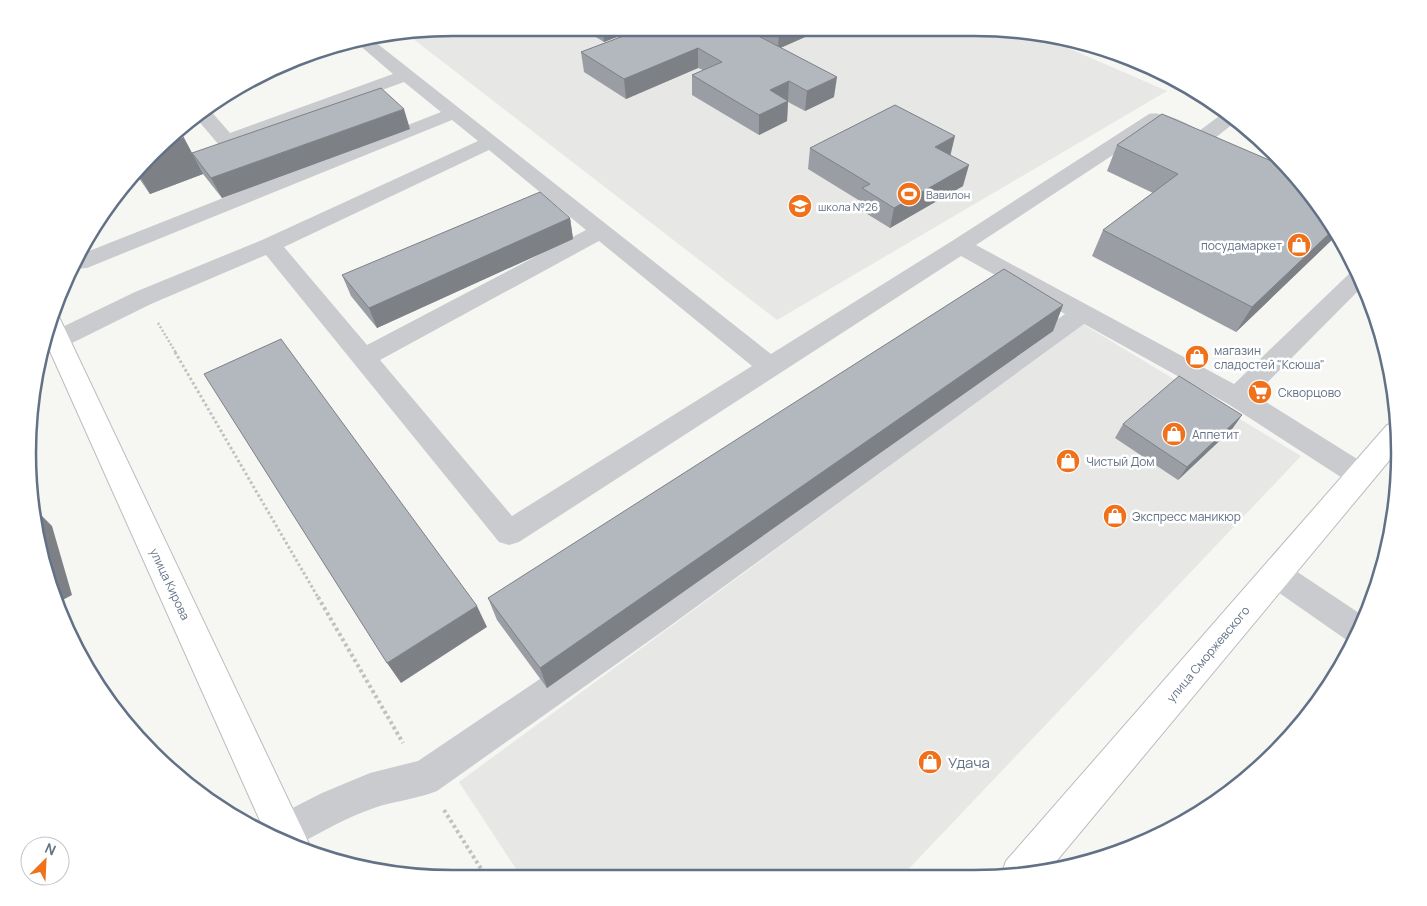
<svg xmlns="http://www.w3.org/2000/svg" width="1427" height="906" viewBox="0 0 1427 906" font-family="Manrope,sans-serif">
	<style>
		.built { fill: #e7e7e6 }
		.lines { fill: none; stroke-linecap: round; stroke-linejoin: round }
		.major-casing { stroke: #b9bcc0; stroke-width: 2 }
		.path-far2 { stroke: #bfc1c4; stroke-width: 2.5; stroke-dasharray: 2 2; stroke-linecap: butt }
		.path-far1 { stroke: #bfc1c4; stroke-width: 3; stroke-dasharray: 2.5 2.5; stroke-linecap: butt }
		.path { stroke: #bfc1c4; stroke-width: 4; stroke-dasharray: 3 3; stroke-linecap: butt }
		.minor { fill: #c9cbcf; fill-rule: evenodd }
		.major { fill: #fff; fill-rule: evenodd }
		.wall { fill: #9a9ea4 }
		.shaded-wall { fill: #7d8186 }
		.building { fill: #b3b8bf; stroke: #7d8186 }
		.labels { text-anchor: middle; dominant-baseline: central; stroke-width: 5; stroke-linejoin: round; paint-order: stroke }
		.far-poi-label { font-size: 11px; fill: #637186; stroke: #fff; text-anchor: start }
		.poi-label { font-size: 12px; fill: #637186; stroke: #fff; text-anchor: start }
		.street-label { font-size: 12px; fill: #637186; stroke: #fff }
		.near-poi-label { font-size: 15px; fill: #637186; stroke: #fff; text-anchor: start }
		.rim { fill: none; stroke: #637186; stroke-width: 2.5 }
	</style>
	<rect width="100%" height="100%" fill="#f6f7f3"/>
	<g class="built">
		<path d="M453,28l576,3 138,60 -390,229 -369,-285z"/>
		<path d="M1083,324l218,132 -400,421 -381,-2 -61,-93z"/>
	</g>
	<g class="lines">
		<g class="major-casing">
			<g id="major">
				<path d="M51,313l7,2 3,6 243,512 6,13 -2,5 -18,-5 -25,-14 -220,-492z"/>
				<path d="M1397,422l1,28 -349,420 -47,8 -1,-3 5,-14 381,-436z"/>
			</g>
		</g>
		<path class="path-far2" d="M158,323l18,30"/>
		<path class="path-far1" d="M175,352l144,247"/>
		<g class="path">
			<path d="M318,597l85,146"/>
			<path d="M444,810l41,65"/>
		</g>
		<g class="minor">
			<path d="M374,41l397,313 181,-113 197,-127c14,-3 39,9 50,17l27,-20 12,9 -23,18 18,8 3,4 -3,4c-14,4 -27,-5 -39,-11l-2,-3 -35,-14 -181,119 258,139 117,-112 5,-2 7,16 -108,109 115,72 4,8 -4,8 -10,3 -10,-3 -122,-79 -144,-80 -421,307 -226,160c-20,8 -43,10 -63,17 -27,9 -52,24 -77,37l-7,1 -25,-14 6,-13 51,-26 48,-20 48,-12 223,-150 424,-297 -104,-58 -442,286 -10,3 -10,-3 -233,-287 -115,49 -85,42 -9,3 -9,-3 -3,-5 3,-7 87,-42 127,-52 216,-99 -26,-21 -365,148 -12,1 9,-16 357,-141 -37,-30 -178,65 -7,-2 -23,-27 11,-9h2l21,24 163,-59 -36,-31zM489,150l97,80 -219,115 -83,-98zM599,241l153,125 -240,150 -132,-156z"/>
			<path d="M1276,561l11,4 78,52 -11,27 -6,-3 -83,-58 -4,-9 4,-9z"/>
		</g>
		<use href="#major" class="major"/>
	</g>
	<g class="wall">
		<path d="M581,28l240,2 -41,18 54,49 -29,14 -17,-9 -1,19 -28,14 -67,-40v-20l11,-5 -5,-2 -72,31 -42,-27 -3,-20 53,-20 -2,-1 -28,11z"/>
		<path d="M410,129l-188,69 -19,-24 -53,20 -14,-20 44,-41 4,5 8,15z"/>
		<path d="M1117,145l221,89 -102,98 -144,-76 11,-26 50,-37 -46,-22z"/>
		<path d="M810,148l140,7 13,31 -73,42 -31,-19 1,-8 -52,-32z"/>
		<path d="M570,218l3,21 -196,89 -26,-32 -9,-21z"/>
		<path d="M1063,305l-10,26 -506,357 -50,-68 -9,-22z"/>
		<path d="M1242,415l-10,14 -54,51 -63,-42 8,-14z"/>
	</g>
	<g class="shaded-wall">
		<path d="M603,28l29,1v2l-28,11z"/>
		<path d="M744,29h18v12z"/>
		<path d="M779,30h42l-43,19z"/>
		<path d="M698,48v20l-72,31 -2,-20z"/>
		<path d="M837,77l-3,20 -29,14 2,-20z"/>
		<path d="M789,81l-2,40 -28,14v-20l11,-25z"/>
		<path d="M404,109l6,20 -188,69 -11,-20z"/>
		<path d="M955,136l-5,21 -15,-10z"/>
		<path d="M184,138l19,36 -53,20 -12,-21 31,-29z"/>
		<path d="M969,165l-6,21 -73,42 4,-20z"/>
		<path d="M570,218l3,21 -196,89 -8,-20z"/>
		<path d="M1334,229l4,5 -102,98 16,-25z"/>
		<path d="M1063,305l-10,26 -506,357 -7,-20z"/>
		<path d="M1242,415l-10,14 -54,51 9,-13z"/>
		<path d="M38,512l14,14 20,69 -13,7 -7,-17z"/>
		<path d="M477,606l10,21 -86,56 -14,-20z"/>
	</g>
	<g class="building">
		<path d="M642,29h103l92,48 -30,14 -18,-10 -19,9 18,11 -29,14 -67,-40 30,-13 -24,-14 -74,31 -43,-27z"/>
		<path d="M381,88l23,21 -193,69 -19,-25z"/>
		<path d="M895,105l60,31 -20,11 34,18 -75,43 -32,-20 8,-4 -60,-36z"/>
		<path d="M1162,114l128,55 4,4 40,56 -82,78 -149,-77 75,-56 -61,-29z"/>
		<path d="M180,133l4,5 -15,6z"/>
		<path d="M540,192l30,26 -201,90 -27,-33z"/>
		<path d="M1004,269l59,36 -523,363 -52,-70z"/>
		<path d="M281,339l196,267 -90,57 -183,-289z"/>
		<path d="M1179,376l63,39 -55,52 -64,-43z"/>
		<path d="M38,512l20,71 -6,2 -10,-22z"/>
	</g>
	<defs>
		<g id="stadium-disc" transform="scale(1.25)"><circle r="9.5" fill="#ef711b" stroke="#fff"/><path d="M0-5a6.5 5 0 1 0 0 10a6.5 5 0 1 0 0-10ZM-3.5-1.8h7v3.6h-7Z" fill="#fff"/></g>
		<g id="school-disc" transform="scale(1.25)"><circle r="9.5" fill="#ef711b" stroke="#fff"/><path d="M0-5L7-2L0 1L-7-2ZM-4 1L0 2.5L4 1V4Q0 6-4 4Z" fill="#fff"/></g>
		<g id="shop-disc" transform="scale(1.25)"><circle r="9.5" fill="#ef711b" stroke="#fff"/><path d="M-5-2.5h2.3a2.7 3.5 0 0 1 5.4 0H5L5.5 6h-11ZM-1.5-2.5h3a1.5 2.3 0 0 0-3 0Z" fill="#fff"/></g>
		<g id="supermarket-disc" transform="scale(1.25)"><circle r="9.5" fill="#ef711b" stroke="#fff"/><path d="M-6-5.5h2.5l.6 2H6L4.5 2H-2.5L-4.4-4H-6ZM-1.5 3.2a1.3 1.3 0 1 0 .1 0ZM3 3.2a1.3 1.3 0 1 0 .1 0Z" fill="#fff"/></g>
	</defs>
	<g fill-rule="evenodd">
		<use href="#stadium-disc" x="909" y="194"/>
		<use href="#school-disc" x="800" y="206"/>
		<use href="#shop-disc" x="1299" y="245"/>
		<use href="#shop-disc" x="1197" y="357"/>
		<use href="#supermarket-disc" x="1260" y="392"/>
		<use href="#shop-disc" x="1174" y="434"/>
		<use href="#shop-disc" x="1068" y="461"/>
		<use href="#shop-disc" x="1115" y="516"/>
		<use href="#shop-disc" x="930" y="762"/>
	</g>
	<g class="labels">
		<g class="far-poi-label">
			<text x="926" y="194">Вавилон</text>
			<text x="818" y="206">школа №26</text>
		</g>
		<g class="poi-label">
			<text x="1282" y="245" text-anchor="end">посудамаркет</text>
			<text x="1214" y="350">магазин<tspan x="1214" dy="14">сладостей "Ксюша"</tspan></text>
			<text x="1278" y="392">Скворцово</text>
			<text x="1192" y="434">Аппетит</text>
			<text x="1086" y="461">Чистый Дом</text>
			<text x="1132" y="516">Экспресс маникюр</text>
		</g>
		<g class="street-label">
			<text transform="translate(170 584) rotate(65)">улица Кирова</text>
			<text transform="translate(1208 654) rotate(-50)">улица Сморжевского</text>
		</g>
		<g class="near-poi-label">
			<text x="948" y="762">Удача</text>
		</g>
	</g>
	<path d="M0 0H1427V906H0ZM453 36H974A417 417 0 0 1 1391 453V453A417 417 0 0 1 974 870H453A417 417 0 0 1 36 453V453A417 417 0 0 1 453 36Z" fill="#fff" fill-rule="evenodd"/>
	<path class="rim" d="M453 36H974A417 417 0 0 1 1391 453V453A417 417 0 0 1 974 870H453A417 417 0 0 1 36 453V453A417 417 0 0 1 453 36Z"/>
	<g transform="translate(45 861) rotate(24)"><circle r="24" fill="#ffffff" stroke="#c1c6cf"/>
	<path d="M0-4L9 19L0 12L-9 19Z" fill="#ef711b"/>
	<text y="-8" font-size="14" font-weight="bold" text-anchor="middle" fill="#637186">N</text>
	</g>
</svg>
